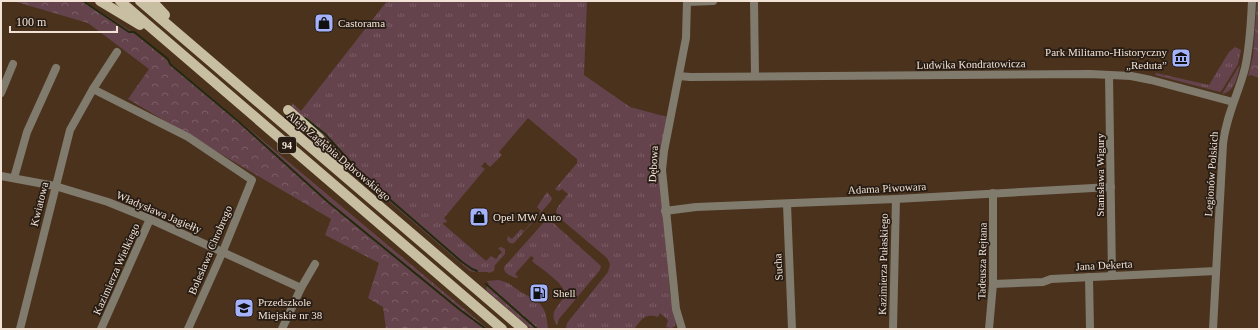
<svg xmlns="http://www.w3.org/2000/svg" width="1260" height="330" viewBox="0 0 1260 330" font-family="'Times New Roman',serif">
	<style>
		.grass { fill: url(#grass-tufts) }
		.forest { fill: url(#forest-crowns) }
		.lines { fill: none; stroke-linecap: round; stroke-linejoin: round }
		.stream { stroke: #23290b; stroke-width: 2 }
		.minor { stroke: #807b6d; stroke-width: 8 }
		.tertiary { stroke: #807b6d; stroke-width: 8 }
		.primary { stroke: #c8bea1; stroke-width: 10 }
		.labels { text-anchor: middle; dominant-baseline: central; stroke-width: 3.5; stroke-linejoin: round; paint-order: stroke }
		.shield { fill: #271c13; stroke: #b5a79c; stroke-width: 1 }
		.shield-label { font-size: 10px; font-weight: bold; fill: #f2e3d6 }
		.poi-label { font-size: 11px; fill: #f2e3d6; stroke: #271c13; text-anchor: start }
		.street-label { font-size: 11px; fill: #f2e3d6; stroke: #271c13 }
	</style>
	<defs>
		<pattern id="grass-tufts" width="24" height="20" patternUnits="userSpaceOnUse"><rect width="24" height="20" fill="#64434c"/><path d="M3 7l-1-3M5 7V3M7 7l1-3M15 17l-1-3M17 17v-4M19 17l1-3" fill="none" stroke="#7b5e65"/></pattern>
		<pattern id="forest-crowns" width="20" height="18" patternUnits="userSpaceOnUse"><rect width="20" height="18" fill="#64434c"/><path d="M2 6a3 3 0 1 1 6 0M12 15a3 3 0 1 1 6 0" fill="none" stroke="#7b5e65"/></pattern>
	</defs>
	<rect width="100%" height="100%" fill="#4a321d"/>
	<g class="grass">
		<path d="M387,1h200l-3,74 46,32 37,10 -8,53 11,123 6,29 -2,5 -3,1 -5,-1 2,-7 -8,-7 -2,4c-14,-4 -16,3 -24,12h-68l1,-6 41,-51 2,-8 -3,-6 -45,-38 -6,-8 1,-4 11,-14 -6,-5 -3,2 -4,-2 22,-26v-4l-49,-41 -29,34 3,3 -12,12 -5,-5 -4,4 4,3 -41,49 3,3 -1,2 -2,-1 -1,2 43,37 5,-5 5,3 6,-7 -4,-4 3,-1 4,2v5l-10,11 -1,6 -5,2 -1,-1h-14l-4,-1 -115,-99 -32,-37 -31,-27v-5l9,8z"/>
		<path d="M1235,47l6,3 -3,14 -16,26 -2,2 -65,-17 1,-2 53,12 20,-33z"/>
		<path d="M1239,66h1c-3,11 -5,26 -18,28z"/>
		<path d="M547,192l5,6 -1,3 -36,41c-3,3 -6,1 -8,-2l1,-4 4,3 9,-10 3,2 17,-20 -4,-4z"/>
		<path d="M547,219l3,1 51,46 -1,4 -41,49 -2,6c-12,-16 10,-22 7,-34 -2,-9 -25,-24 -32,-30l2,-3 -3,-2 -16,18 3,3 -1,1c-5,-1 -14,-5 -13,-11l41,-46z"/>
		<path d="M499,280l9,3 13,9 13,7 -1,2 2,2 3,-1c8,7 9,17 10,27h-17l-44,-38 -1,-3 3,-4 -2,-3z"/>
	</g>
	<g class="forest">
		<path d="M13,1h71l53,34 351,294h-102l-3,-22 -15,-9 11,-35 -54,-28 6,-16 -203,-120 21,-30 -61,-46z"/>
		<path d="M1257,1h2v77l-8,-3 -3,1 5,-20z"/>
	</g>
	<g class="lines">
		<g class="stream">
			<path d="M83,1l46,31h5l34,27 2,5 68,57 90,81 131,107 27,20"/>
			<path d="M305,118l20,16 40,44 97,84 10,7 5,2"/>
			<path d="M486,284l51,45"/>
		</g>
		<g class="minor">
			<path d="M754,1l1,75"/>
			<path d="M687,2l26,-1"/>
			<path d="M1109,75l3,201"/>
			<path d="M679,76l11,1 400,-3 41,2 20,4 82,22"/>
			<path d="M93,89l95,48 64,43 -29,71 -35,78"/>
			<path d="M1,93l12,-29"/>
			<path d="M1,176l54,10 53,16 42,17 151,69"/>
			<path d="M14,178l13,-46 29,-64"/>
			<path d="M787,204l5,125"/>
			<path d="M665,211l31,-4 200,-8 215,-12"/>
			<path d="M1089,277l1,52"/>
			<path d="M993,284l50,-2 8,-3 165,-8"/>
			<path d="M20,329l50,-199 23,-41 24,-37"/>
			<path d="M101,329l49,-110"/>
			<path d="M282,329l19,-41 14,-24"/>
			<path d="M682,329l-6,-20 -14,-139 2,-19 22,-113 1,-37"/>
			<path d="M893,329l3,-130"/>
			<path d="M989,329l4,-45v-91"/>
		</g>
		<path class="tertiary" d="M1213,329l10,-185c3,-28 15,-49 22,-76 5,-22 6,-45 7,-67"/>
		<g class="primary">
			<path d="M100,1l40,24"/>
			<path d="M120,1l382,328"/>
			<path d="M140,1l383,328"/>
			<path d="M152,1l13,14"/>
			<path d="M288,110l31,28 7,9 13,21"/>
		</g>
	</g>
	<defs>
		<g id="shop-square" transform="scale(1)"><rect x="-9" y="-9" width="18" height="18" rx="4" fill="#a4b2fc" stroke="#271c13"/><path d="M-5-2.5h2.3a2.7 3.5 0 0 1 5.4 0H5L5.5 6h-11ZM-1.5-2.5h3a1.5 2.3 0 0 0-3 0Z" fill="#111"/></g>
		<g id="museum-square" transform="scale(1)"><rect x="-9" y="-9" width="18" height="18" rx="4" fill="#a4b2fc" stroke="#271c13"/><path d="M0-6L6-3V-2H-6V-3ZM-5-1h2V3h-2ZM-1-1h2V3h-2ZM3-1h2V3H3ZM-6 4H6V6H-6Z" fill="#111"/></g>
		<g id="fuel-square" transform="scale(1)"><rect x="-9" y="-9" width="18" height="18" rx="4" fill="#a4b2fc" stroke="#271c13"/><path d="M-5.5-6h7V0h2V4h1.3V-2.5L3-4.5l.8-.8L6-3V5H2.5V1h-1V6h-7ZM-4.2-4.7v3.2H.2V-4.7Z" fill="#111"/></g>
		<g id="school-square" transform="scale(1)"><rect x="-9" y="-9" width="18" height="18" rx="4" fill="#a4b2fc" stroke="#271c13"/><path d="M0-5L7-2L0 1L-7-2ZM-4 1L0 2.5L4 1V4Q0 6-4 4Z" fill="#111"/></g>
	</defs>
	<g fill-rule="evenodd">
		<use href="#shop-square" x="324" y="23"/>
		<use href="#museum-square" x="1181" y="58"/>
		<use href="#shop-square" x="479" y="217"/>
		<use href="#fuel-square" x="539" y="293"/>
		<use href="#school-square" x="244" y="308"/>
	</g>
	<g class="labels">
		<rect class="shield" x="278" y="137" width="18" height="16" rx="3"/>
		<g class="shield-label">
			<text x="287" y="145">94</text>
		</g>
		<g class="poi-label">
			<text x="338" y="23">Castorama</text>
			<text x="1167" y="52" text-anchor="end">Park Militarno-Historyczny<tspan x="1167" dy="13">„Reduta”</tspan></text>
			<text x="493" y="217">Opel MW Auto</text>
			<text x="553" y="293">Shell</text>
			<text x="258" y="302">Przedszkole<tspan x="258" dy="13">Miejskie nr 38</tspan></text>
		</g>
		<g class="street-label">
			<text transform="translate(971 64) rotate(-1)">Ludwika Kondratowicza</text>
			<text transform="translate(339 156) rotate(40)">Aleja Zagłębia Dąbrowskiego</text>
			<text transform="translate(653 164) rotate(-87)">Dębowa</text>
			<text transform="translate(1211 174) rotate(-86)">Legionów Polskich</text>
			<text transform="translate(1100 175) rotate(-90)">Stanisława Wigury</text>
			<text transform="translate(887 188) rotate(-3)">Adama Piwowara</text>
			<text transform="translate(39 204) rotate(-76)">Kwiatowa</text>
			<text transform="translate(159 212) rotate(23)">Władysława Jagiełły</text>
			<text transform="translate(210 250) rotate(-67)">Bolesława Chrobrego</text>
			<text transform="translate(982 261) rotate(-89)">Tadeusza Rejtana</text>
			<text transform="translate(883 264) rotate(-89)">Kazimierza Pułaskiego</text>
			<text transform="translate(1104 265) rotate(-3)">Jana Dekerta</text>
			<text transform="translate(778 267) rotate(-93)">Sucha</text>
			<text transform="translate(116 269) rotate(-66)">Kazimierza Wielkiego</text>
		</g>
	</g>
	<rect width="1260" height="330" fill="none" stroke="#f2e3d6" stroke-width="4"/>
	<path d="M10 26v6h107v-6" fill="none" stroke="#f2e3d6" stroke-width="2"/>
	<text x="16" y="26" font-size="12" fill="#f2e3d6" stroke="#271c13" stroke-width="3" paint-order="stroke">100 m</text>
</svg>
